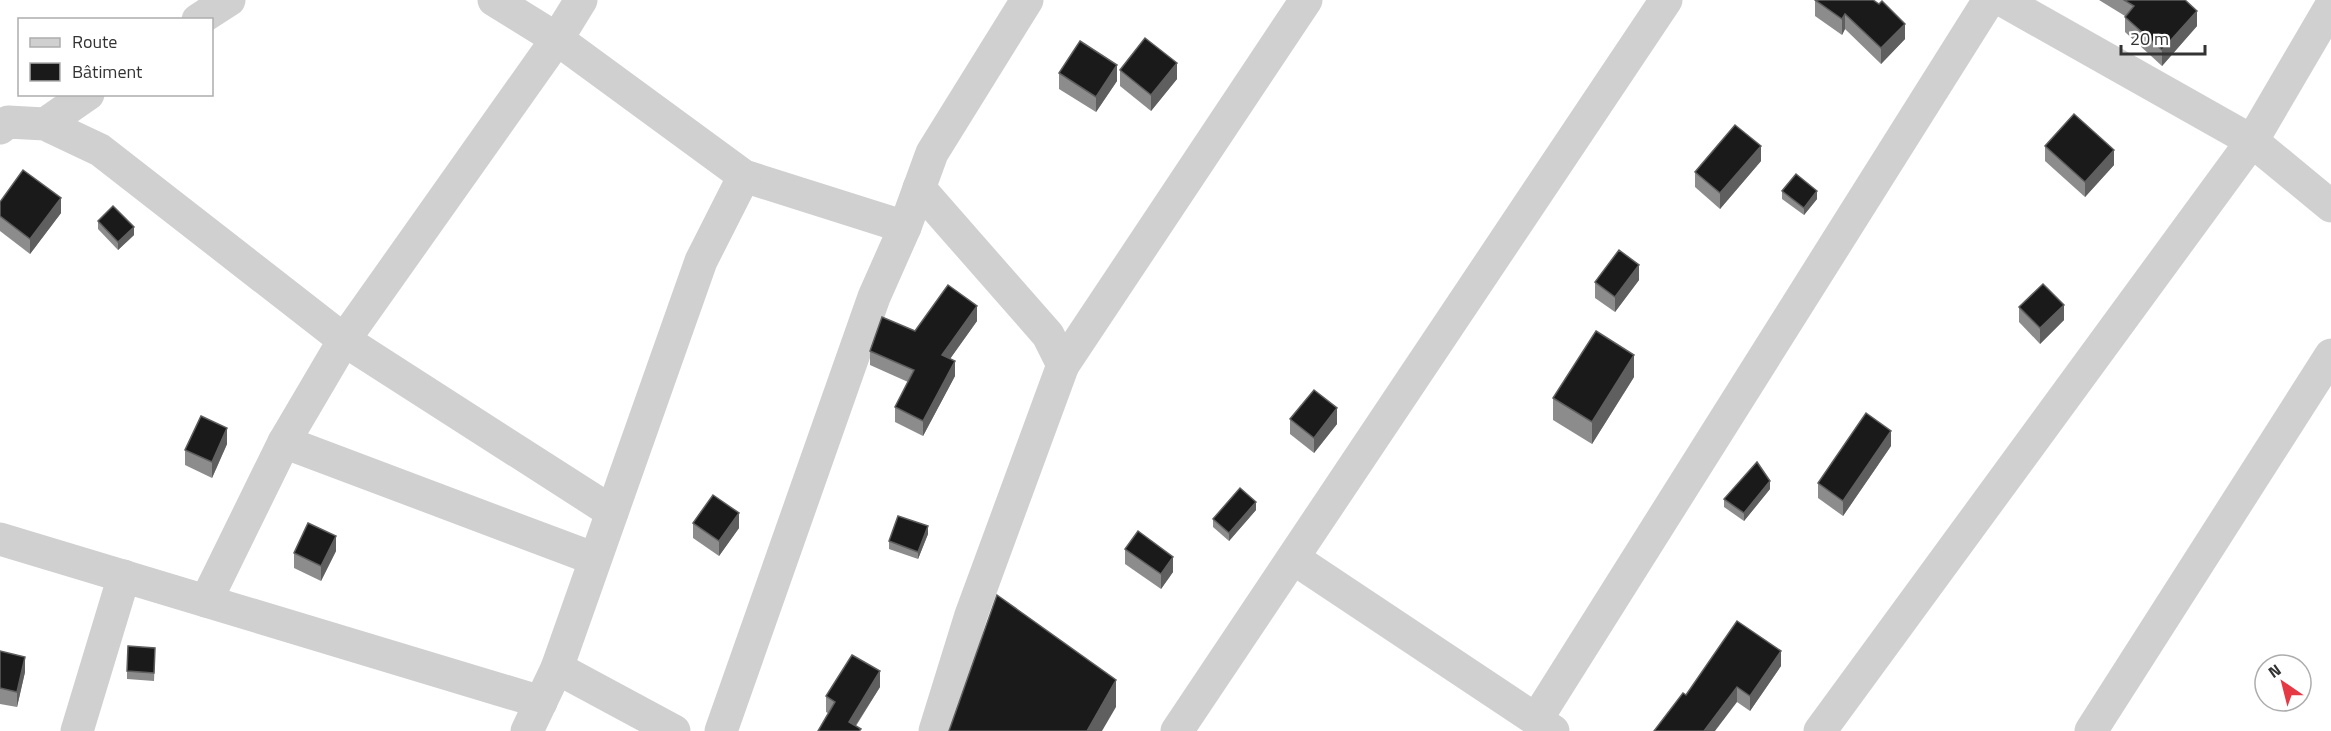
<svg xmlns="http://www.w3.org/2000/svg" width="2331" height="731" viewBox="0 0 2331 731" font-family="'Titillium Web',sans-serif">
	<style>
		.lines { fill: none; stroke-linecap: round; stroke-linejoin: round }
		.minor { stroke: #d0d0d0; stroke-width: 33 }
		.wall { fill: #8c8c8c }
		.shaded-wall { fill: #5f5f5f }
		.building { fill: #1a1a1a; stroke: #5f5f5f; stroke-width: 1.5 }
	</style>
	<rect width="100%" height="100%" fill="#fff"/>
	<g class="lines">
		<g class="minor">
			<path d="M494,0l63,39 187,137 161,51"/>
			<path d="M2002,0l250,141 79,65"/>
			<path d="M198,20l31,-20"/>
			<path d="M45,124l43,-30"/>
			<path d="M0,128l8,-6 37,2 55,26 244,190 268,172"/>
			<path d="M919,188l129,147 15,30 -92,250 -36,116"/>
			<path d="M1063,365l243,-365"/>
			<path d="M284,442l311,117"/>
			<path d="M0,539l541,163"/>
			<path d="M1293,558l260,173"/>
			<path d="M206,601l78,-159 60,-102 213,-301 24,-39"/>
			<path d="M557,668l117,63"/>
			<path d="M1536,720l453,-720"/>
			<path d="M77,731l47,-155"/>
			<path d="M527,731l30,-63 144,-407 43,-85"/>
			<path d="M721,731l153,-434 31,-70 27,-74 95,-153"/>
			<path d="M1177,731l489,-731"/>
			<path d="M1820,731l432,-590 79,-135"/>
			<path d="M2091,731l240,-376"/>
		</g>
	</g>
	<g class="wall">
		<path d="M1815,0l90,39 -24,25 -36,-35 -3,6 -27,-19z"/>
		<path d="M2099,0h86l12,26 -35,40 -37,-34v-16z"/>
		<path d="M1120,70l57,9 -26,32 -31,-25z"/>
		<path d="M1059,73l58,8 -21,31 -37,-23z"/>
		<path d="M2045,146l69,19 -29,32 -40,-36z"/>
		<path d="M1761,161l-41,48 -25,-22v-15z"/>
		<path d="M1782,191l35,8 -13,16 -22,-16z"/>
		<path d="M0,202l61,11 -31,41 -30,-23z"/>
		<path d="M98,221l36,14 -16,15 -20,-21z"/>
		<path d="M1639,280l-24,32 -20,-14v-16z"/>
		<path d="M2019,307l45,13 -24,24 -21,-22z"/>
		<path d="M977,321l-27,38 5,17 -32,60 -28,-14v-15l13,-25 -38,-17v-14l45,-20z"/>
		<path d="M1634,377l-42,67 -39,-24v-22z"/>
		<path d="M1290,419l47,5 -23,29 -24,-19z"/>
		<path d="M227,444l-15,34 -27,-13v-15z"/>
		<path d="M1891,446l-48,70 -25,-18v-15z"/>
		<path d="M1770,489l-26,32 -20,-14v-8z"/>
		<path d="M1256,510l-27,31 -16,-14v-8z"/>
		<path d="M693,523l46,5 -20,28 -26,-18z"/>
		<path d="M928,534l-10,25 -29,-10v-8z"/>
		<path d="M1125,549l48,23 -12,17 -36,-25z"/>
		<path d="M336,551l-15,30 -27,-13v-15z"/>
		<path d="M0,651l25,21 -8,35 -17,-3z"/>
		<path d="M155,656l-1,25 -27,-2v-8z"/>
		<path d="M1781,666l-31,45 -13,-9 -51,-7z"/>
		<path d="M880,687l-24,39 5,5 -35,-19v-16z"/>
	</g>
	<g class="shaded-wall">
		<path d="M2197,11v15l-35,40v-16z"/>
		<path d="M1845,14v15l-3,6v-16z"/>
		<path d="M1905,24v15l-24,25v-16z"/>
		<path d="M1177,63v16l-26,32v-16z"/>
		<path d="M1117,65v16l-21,31v-15z"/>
		<path d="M1761,146v15l-41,48v-16z"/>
		<path d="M2114,150v15l-29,32v-15z"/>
		<path d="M1817,191v8l-13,16v-7z"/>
		<path d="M61,198v15l-31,41v-15z"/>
		<path d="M134,227v8l-16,15v-8z"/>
		<path d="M1639,265v15l-24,32v-15z"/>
		<path d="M2064,305v15l-24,24v-16z"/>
		<path d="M977,306v15l-35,49v-15z"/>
		<path d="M1634,355v22l-42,67v-22z"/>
		<path d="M955,361v15l-32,60v-15z"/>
		<path d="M1337,408v16l-23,29v-15z"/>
		<path d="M227,428v16l-15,34v-16z"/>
		<path d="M1891,431v15l-48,70v-15z"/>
		<path d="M1770,481v8l-26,32v-8z"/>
		<path d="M1256,502v8l-27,31v-8z"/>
		<path d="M739,513v15l-20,28v-15z"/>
		<path d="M928,526v8l-10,25v-7z"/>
		<path d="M336,536v15l-15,30v-15z"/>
		<path d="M1173,557v15l-12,17v-15z"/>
		<path d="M1781,651v15l-31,45v-15z"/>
		<path d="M25,657v15l-8,35v-15z"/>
		<path d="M880,671v16l-28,44 -3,-9z"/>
		<path d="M1116,680v27l-14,24h-15z"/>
		<path d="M1737,687v15l-22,29h-11z"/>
	</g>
	<g class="building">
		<path d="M1815,0h58l6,4 3,-3 23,23 -24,24 -36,-34 -3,5z"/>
		<path d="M2124,0h61l12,11 -35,39 -37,-33 9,-11z"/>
		<path d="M1145,38l32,25 -26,32 -31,-25z"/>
		<path d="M1080,41l37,24 -21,32 -37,-24z"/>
		<path d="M2074,114l40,36 -29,32 -40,-36z"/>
		<path d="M1735,125l26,21 -41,47 -25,-21z"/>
		<path d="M23,170l38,28 -31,41 -30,-23v-14z"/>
		<path d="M1796,174l21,17 -13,17 -22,-17z"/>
		<path d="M113,206l21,21 -16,15 -20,-21z"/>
		<path d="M1619,250l20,15 -24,32 -20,-15z"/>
		<path d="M2043,284l21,21 -24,23 -21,-21z"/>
		<path d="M948,285l29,21 -35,49 13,6 -32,60 -28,-14 19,-37 -44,-19 12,-34 33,14z"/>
		<path d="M1596,331l38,24 -42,67 -39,-24z"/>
		<path d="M1314,390l23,18 -23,30 -24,-19z"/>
		<path d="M1866,413l25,18 -48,70 -25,-18z"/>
		<path d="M201,416l26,12 -15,34 -27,-12z"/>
		<path d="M1757,462l13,19 -26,32 -20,-14z"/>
		<path d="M1240,488l16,14 -27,31 -16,-14z"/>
		<path d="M713,495l26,18 -20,28 -26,-18z"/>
		<path d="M898,516l30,10 -10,26 -29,-11z"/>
		<path d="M308,523l28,13 -15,30 -27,-13z"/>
		<path d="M1138,531l35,26 -12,17 -36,-25z"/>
		<path d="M997,595l119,85 -29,51h-138z"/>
		<path d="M1737,621l44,30 -31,45 -13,-9 -33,44h-50l29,-38 3,2z"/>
		<path d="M128,646l27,2 -1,25 -27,-2z"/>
		<path d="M0,651l25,6 -8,35 -17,-4z"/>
		<path d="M852,655l28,16 -31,51 12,7 -2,2h-41l17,-29 -9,-6z"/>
	</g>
	<rect x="18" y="18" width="195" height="78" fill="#ffffff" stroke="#adadad" stroke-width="1.5"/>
	<rect x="30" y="38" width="30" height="9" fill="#d0d0d0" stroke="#adadad" stroke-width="1.5"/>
	<text x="72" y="48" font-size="18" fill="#333333">Route</text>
	<rect x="30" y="63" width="30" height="18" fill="#1a1a1a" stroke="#adadad" stroke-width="1.5"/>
	<text x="72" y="78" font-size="18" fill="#333333">Bâtiment</text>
	<g transform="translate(2283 683) rotate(325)"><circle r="28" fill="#ffffff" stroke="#adadad" stroke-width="1.5"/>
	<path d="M0-4.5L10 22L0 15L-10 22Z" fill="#e63946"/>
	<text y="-9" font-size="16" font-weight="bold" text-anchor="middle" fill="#333333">N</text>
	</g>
	<path d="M2121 45v9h84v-9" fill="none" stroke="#333333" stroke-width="3"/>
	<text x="2130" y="45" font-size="18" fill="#333333" stroke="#ffffff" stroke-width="4.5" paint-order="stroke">20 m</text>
</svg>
